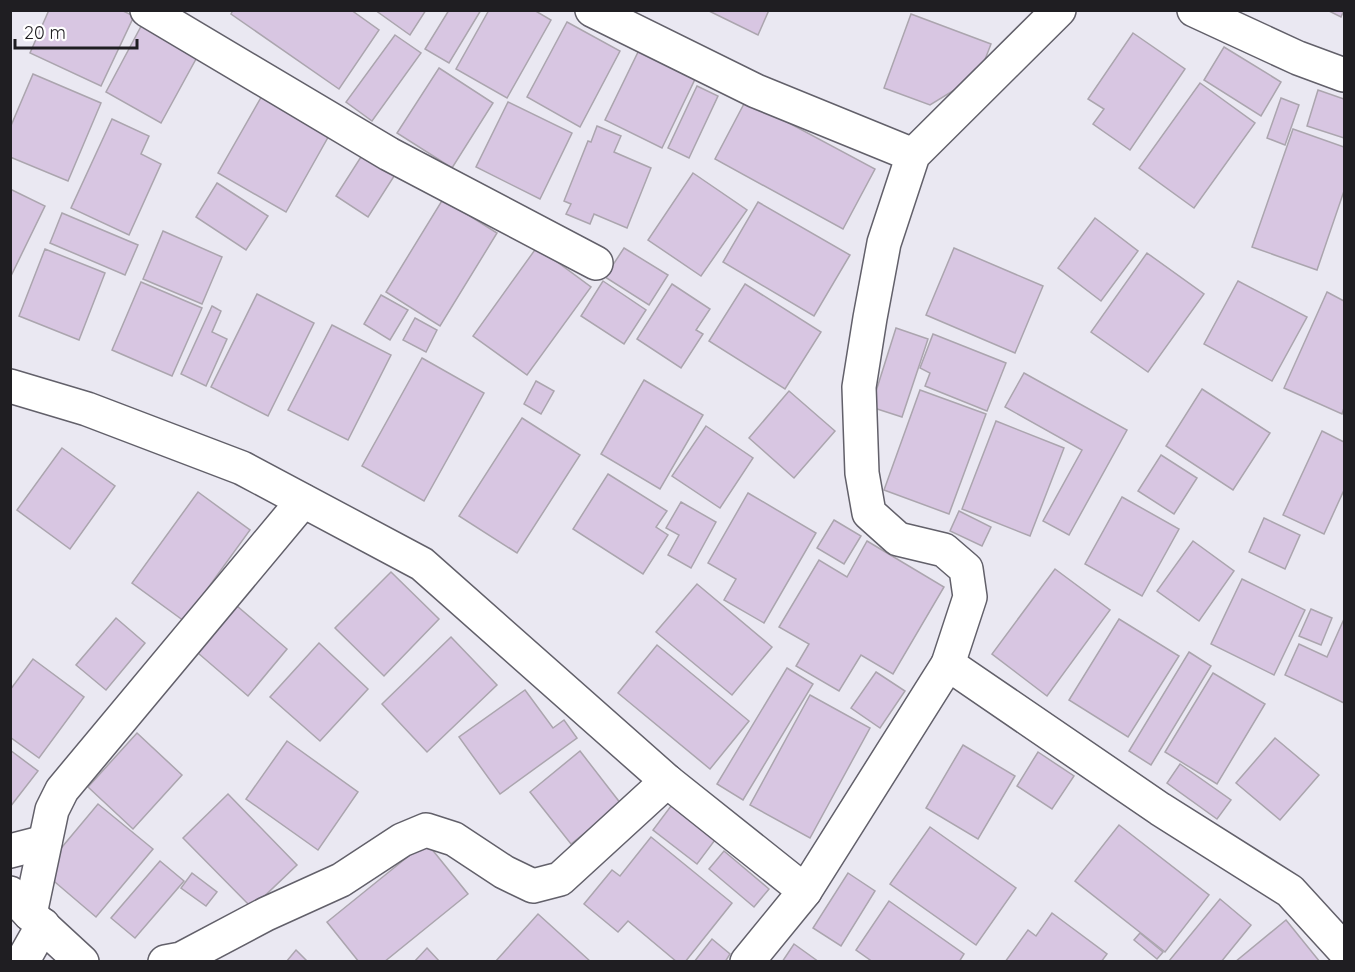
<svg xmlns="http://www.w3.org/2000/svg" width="1355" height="972" viewBox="0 0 1355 972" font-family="Quicksand,sans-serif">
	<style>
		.building { fill: #d8c6e2; stroke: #aba5ae; stroke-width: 1.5 }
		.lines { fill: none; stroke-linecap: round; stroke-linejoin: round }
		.street-casing { stroke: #62606a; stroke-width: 36 }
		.street { stroke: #fff; stroke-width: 33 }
	</style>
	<rect width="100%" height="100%" fill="#eae8f2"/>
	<g class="building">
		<path d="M49,10h72l13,6 -33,70 -71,-33z"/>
		<path d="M233,10h118l28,20 -40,59 -108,-75z"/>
		<path d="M375,10h51l-16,25z"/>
		<path d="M449,10h32l-32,53 -24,-14z"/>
		<path d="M489,10h45l17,10 -44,78 -51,-29z"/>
		<path d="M707,10h62l-11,25z"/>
		<path d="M1327,10h17l-3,7z"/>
		<path d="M911,14l80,30 -12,31 -49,30 -46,-17z"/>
		<path d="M146,17l56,31 -41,75 -55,-31z"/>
		<path d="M567,22l53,29 -40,76 -53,-30z"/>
		<path d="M1133,33l52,36 -55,81 -37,-26 11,-15 -16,-10z"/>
		<path d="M395,35l26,18 -49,68 -26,-19z"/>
		<path d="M1224,47l57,35 -20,34 -57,-36z"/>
		<path d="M640,48l57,27 -35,73 -57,-28z"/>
		<path d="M439,68l54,35 -41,65 -55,-35z"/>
		<path d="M33,74l68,29 -33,78 -58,-24v-29z"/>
		<path d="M1200,83l55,40 -61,85 -55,-40z"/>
		<path d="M697,86l21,10 -29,62 -21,-10z"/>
		<path d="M1318,90l26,9v39l-37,-12z"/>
		<path d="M263,94l68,38 -45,80 -68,-39z"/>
		<path d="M1281,98l18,7 -14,40 -18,-7z"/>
		<path d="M746,100l129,69 -32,60 -128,-70z"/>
		<path d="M508,102l64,31 -32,66 -64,-32z"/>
		<path d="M112,119l37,17 -8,18 20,10 -32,71 -58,-27z"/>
		<path d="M597,126l24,10 -7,16 37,16 -24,60 -33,-14 -4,10 -24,-10 5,-10 -7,-3 24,-60 3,1z"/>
		<path d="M1293,129l51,18v44l-27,79 -65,-23z"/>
		<path d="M366,149l32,21 -30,47 -32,-21z"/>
		<path d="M693,173l54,37 -46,66 -53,-36z"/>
		<path d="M217,183l51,33 -22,34 -50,-33z"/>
		<path d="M10,189l35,17 -35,72z"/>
		<path d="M443,199l54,34 -57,93 -54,-34z"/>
		<path d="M758,202l92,53 -36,61 -91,-54z"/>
		<path d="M62,213l76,32 -13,30 -75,-32z"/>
		<path d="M1095,218l43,33 -37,50 -43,-33z"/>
		<path d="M163,231l59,26 -20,47 -59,-25z"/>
		<path d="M537,247l54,40 -64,88 -54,-39z"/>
		<path d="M624,248l44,27 -19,30 -44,-28z"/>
		<path d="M954,248l89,38 -28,67 -89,-38z"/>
		<path d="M45,249l60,24 -26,67 -60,-24z"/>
		<path d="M1147,253l57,41 -56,78 -57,-40z"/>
		<path d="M603,281l43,29 -22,34 -43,-28z"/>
		<path d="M1238,281l69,36 -35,64 -68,-37z"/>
		<path d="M141,282l61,26 -30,68 -60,-26z"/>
		<path d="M672,284l38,25 -14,21 7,4 -22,34 -44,-29z"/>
		<path d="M745,284l76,48 -36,57 -76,-48z"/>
		<path d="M1327,292l17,9v107l-2,6 -58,-26z"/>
		<path d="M257,294l57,29 -46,93 -57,-29z"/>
		<path d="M381,295l27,15 -18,30 -26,-16z"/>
		<path d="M212,306l9,5 -9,21 15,7 -21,47 -25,-12z"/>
		<path d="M415,318l22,12 -11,22 -23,-12z"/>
		<path d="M332,325l59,30 -43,85 -60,-30z"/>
		<path d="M896,328l32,11 -26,78 -31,-10z"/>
		<path d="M933,334l73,29 -19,48 -62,-25 5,-13 -10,-5z"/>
		<path d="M422,358l62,35 -60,108 -62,-35z"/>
		<path d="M1024,373l103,57 -58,105 -26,-14 39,-71 -77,-43z"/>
		<path d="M644,380l59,35 -43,74 -59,-35z"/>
		<path d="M536,381l18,10 -13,23 -17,-10z"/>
		<path d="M1202,389l68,44 -37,57 -67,-44z"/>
		<path d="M920,390l66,24 -37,100 -65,-24z"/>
		<path d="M789,391l46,40 -41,47 -45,-40z"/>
		<path d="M522,418l58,37 -63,98 -58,-37z"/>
		<path d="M996,421l68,27 -34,88 -68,-27z"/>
		<path d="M706,426l47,32 -33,50 -48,-32z"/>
		<path d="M1322,431l22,11v48l-20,44 -41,-19z"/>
		<path d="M62,448l53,38 -45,63 -53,-39z"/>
		<path d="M1161,455l36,23 -23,36 -36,-23z"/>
		<path d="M608,474l59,37 -11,16 12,8 -25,39 -70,-45z"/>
		<path d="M198,492l52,38 -66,91 -52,-38z"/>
		<path d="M748,493l68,40 -52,90 -40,-23 12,-21 -28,-16z"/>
		<path d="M1122,497l57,32 -37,67 -57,-32z"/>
		<path d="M681,502l35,20 -25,46 -23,-13 11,-20 -13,-7z"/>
		<path d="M959,511l32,16 -9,19 -32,-15z"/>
		<path d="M1264,518l36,17 -15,34 -36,-17z"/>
		<path d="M834,520l27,16 -17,28 -27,-16z"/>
		<path d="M867,541l77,46 -51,87 -32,-19 -22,36 -43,-25 13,-22 -30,-17 40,-67 28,17z"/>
		<path d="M1193,541l41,30 -35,50 -42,-30z"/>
		<path d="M1055,569l55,41 -63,86 -55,-42z"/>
		<path d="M391,572l48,47 -55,57 -49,-48z"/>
		<path d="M1242,579l63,31 -31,65 -63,-31z"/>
		<path d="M697,584l75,63 -40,48 -76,-63z"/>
		<path d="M230,600l57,49 -39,47 -57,-49z"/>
		<path d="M1311,609l21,9 -11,27 -22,-9z"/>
		<path d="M116,618l29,25 -39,47 -30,-25z"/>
		<path d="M1119,619l60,37 -51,81 -59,-37z"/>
		<path d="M1344,619v84l-59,-28 14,-31 28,13z"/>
		<path d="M451,637l46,48 -70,67 -45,-48z"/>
		<path d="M319,643l49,46 -48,52 -50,-44z"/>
		<path d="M657,645l92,76 -39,48 -92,-76z"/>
		<path d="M1189,652l22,14 -60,99 -22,-14z"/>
		<path d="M33,659l51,38 -45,61 -29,-21v-47z"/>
		<path d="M787,668l26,16 -70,116 -26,-16z"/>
		<path d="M876,672l29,19 -25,37 -29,-20z"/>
		<path d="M1213,673l52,31 -48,80 -52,-32z"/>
		<path d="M525,690l28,38 11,-8 13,18 -77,56 -41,-57z"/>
		<path d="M810,695l60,33 -60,110 -60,-33z"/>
		<path d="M137,733l45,42 -49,54 -45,-42z"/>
		<path d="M1275,738l44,37 -39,45 -44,-37z"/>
		<path d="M287,741l71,51 -40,58 -72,-51z"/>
		<path d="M963,745l52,31 -37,63 -52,-31z"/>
		<path d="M10,750l28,21 -28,36z"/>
		<path d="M580,751l41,53 -50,40 -41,-52z"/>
		<path d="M1038,752l36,24 -22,33 -35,-23z"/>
		<path d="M1180,764l51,36 -14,19 -50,-36z"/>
		<path d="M228,794l69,71 -45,43 -69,-70z"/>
		<path d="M98,804l55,45 -57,68 -54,-46z"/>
		<path d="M671,806l44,34 -18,24 -44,-34z"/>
		<path d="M1119,825l90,70 -44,57 -90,-71z"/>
		<path d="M930,827l86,61 -40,57 -86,-61z"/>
		<path d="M651,837l81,66 -47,59h-8l-49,-41 -10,11 -34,-28 28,-34 8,6z"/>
		<path d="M426,842l42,52 -84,68h-25l-32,-40z"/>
		<path d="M724,851l45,38 -15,18 -45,-38z"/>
		<path d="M160,861l24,20 -49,57 -24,-20z"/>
		<path d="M192,873l25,19 -11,14 -25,-18z"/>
		<path d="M848,873l27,18 -34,55 -28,-18z"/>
		<path d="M1220,899l31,26 -30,37h-50l-2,-1z"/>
		<path d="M889,901l75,53 -5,8h-86l-17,-12z"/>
		<path d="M1052,913l55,41 -6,8h-96l23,-32 8,6z"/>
		<path d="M538,914l53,48h-96z"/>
		<path d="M1286,920l34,42h-85z"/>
		<path d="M1140,933l23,19 -6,7 -23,-19z"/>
		<path d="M712,939l18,15 -5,8h-31z"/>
		<path d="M794,944l25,18h-37z"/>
		<path d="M427,948l13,14h-26z"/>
		<path d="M296,950l12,12h-22z"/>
	</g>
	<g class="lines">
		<g class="street-casing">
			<g id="street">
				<path d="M147,10l242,144 207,109"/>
				<path d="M592,10l164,81 157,64"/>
				<path d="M1194,10l104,48 46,17"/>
				<path d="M10,386l77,23 155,59 180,96 245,217 138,110"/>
				<path d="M948,664l212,145 130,82 54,59"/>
				<path d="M10,851l35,-9"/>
				<path d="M10,893l20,21 52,48"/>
				<path d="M30,914l22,-104 10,-20 241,-289"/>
				<path d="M22,962l21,-37"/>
				<path d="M165,962l16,-3 85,-45 75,-34 61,-40 24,-10 28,9 50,33 29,14 27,-7 107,-98"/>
				<path d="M747,962l58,-71 143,-227 22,-67 -4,-28 -22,-19 -46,-11 -29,-26 -7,-40 -3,-86 11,-69 14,-75 29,-88 146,-145"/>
			</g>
		</g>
		<use href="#street" class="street"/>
	</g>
	<rect width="1355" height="972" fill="none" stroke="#1f1e22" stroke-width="24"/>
	<path d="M15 39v9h122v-9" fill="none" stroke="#1f1e22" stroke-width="3"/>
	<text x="24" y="39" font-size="18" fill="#1f1e22" stroke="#ffffff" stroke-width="4.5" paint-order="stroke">20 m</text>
</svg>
